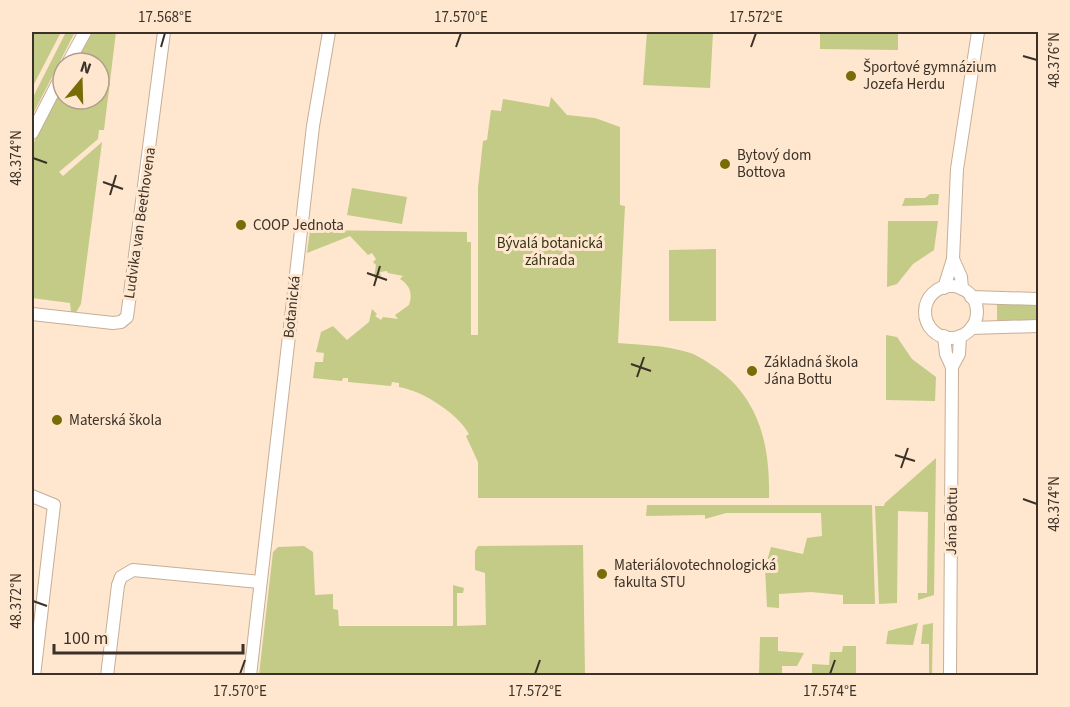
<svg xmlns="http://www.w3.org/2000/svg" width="1070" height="707" viewBox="0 0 1070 707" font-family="'Source Sans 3',sans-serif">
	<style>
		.green { fill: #c3cb87 }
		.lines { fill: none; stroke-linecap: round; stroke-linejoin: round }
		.street-casing { stroke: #c6ae97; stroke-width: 14 }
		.street { stroke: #fff; stroke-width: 12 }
		.ticks { fill: none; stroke: #3b3128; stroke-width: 2 }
		.poi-dot { fill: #776c07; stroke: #ffe6ce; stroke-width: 2 }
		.labels { text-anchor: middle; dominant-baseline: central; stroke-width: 6; stroke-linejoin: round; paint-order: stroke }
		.poi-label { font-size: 15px; fill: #3b3128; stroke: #ffe6ce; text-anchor: start }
		.street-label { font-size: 15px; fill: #3b3128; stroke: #ffe6ce }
		.park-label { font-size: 15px; fill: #323514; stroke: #ffe6ce }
		.neatline { fill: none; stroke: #3b3128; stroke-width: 2 }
		.ticks-label { font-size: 15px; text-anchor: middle; fill: #3b3128 }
	</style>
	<rect width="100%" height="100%" fill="#ffe6ce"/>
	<g class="green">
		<path d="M32,32h29l-29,56z"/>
		<path d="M66,32h9l-43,84v-17z"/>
		<path d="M91,32h25l-12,98h-5l-1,9 -39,33 4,4 39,-34 -21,162 -6,10 -4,-2 -1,-9 -38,-5v-152l31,-61v14h36v-36h-24z"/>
		<path d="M647,32h66l-3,56 -67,-3z"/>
		<path d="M820,32h78v18l-78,-1z"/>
		<path d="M551,97l16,18 28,3 25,9v78l5,1 -7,137c23,2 46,2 69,9 11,3 22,11 32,18 42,32 51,78 50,128h-291v-36l-12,-26 3,-2c-10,-19 -45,-43 -70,-47v-4l-7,-1 -1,4 -43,-4v-4h-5l-1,3 -29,-3 2,-16h8l1,-9 -8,-1 5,-20 12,-6 14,14 22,-18 3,-13 5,5 -2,2 6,4 2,-3 15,2 -3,-4 14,-10c4,-11 1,-20 -9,-26l3,-3 -15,-3 -1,-2 -7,1 1,4 -5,3 -2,-2 2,-12 -3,-3 3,-3 -4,-6 -4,2 -18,-19 -43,17 3,-23 157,2v10h4v93h7v-147l5,-47 4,-1 4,-30 10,1 2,-12 46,8z"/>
		<path d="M352,188l55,9 -5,27 -55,-9z"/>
		<path d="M930,194h9l-1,11 -36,1 3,-8h20z"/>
		<path d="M888,221h50l-4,29 -21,14 -16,20 -10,3z"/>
		<path d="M716,249v72h-47v-71z"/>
		<path d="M997,302l41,1v19h-41z"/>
		<path d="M886,335l11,2 15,22 24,18 -1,24 -49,-1z"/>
		<path d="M936,458l-2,137 -16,5v-7h9l1,-81 -30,-1 -1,92 -18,1 -4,-98h9l1,-3z"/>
		<path d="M647,505h225l3,99h-32v-9l-32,-3 -32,2v14l-12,-1 -2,-39 6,-21 32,7 4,-16 15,-2 -1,-23h-95l-21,6v-4l-59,1z"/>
		<path d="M583,545l2,130h-326l14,-123 5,-5 26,-1 9,6 2,43 18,-1v15l5,1 1,16h114v-41l11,3 -1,5h-6v33l29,-1 -1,-52 -10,-3v-19l3,-5z"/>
		<path d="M918,623l-5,22 -27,-1 2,-13z"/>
		<path d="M933,623l-1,52h-3v-31h-8l2,-19z"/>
		<path d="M760,637h18v14l26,2 -7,13h-15v9h-23z"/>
		<path d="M843,646h13v29h-44v-11l17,1 1,-13h12z"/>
	</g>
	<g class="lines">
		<g class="street-casing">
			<g id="street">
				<path d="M68,63l17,-31"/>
				<path d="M32,133l31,-60"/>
				<path d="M953,259l8,18 1,12"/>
				<circle cx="951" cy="312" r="26"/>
				<path d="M944,288l9,-29 4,-90 21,-137"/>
				<path d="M971,297l67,2"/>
				<path d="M32,314l81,9 8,-1 6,-5 37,-285"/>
				<path d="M971,328l67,-2"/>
				<path d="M944,336l2,18 6,13 -2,309"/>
				<path d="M952,367l7,-13 1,-18"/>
				<path d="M32,496l22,9 -20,171"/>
				<path d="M107,676l11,-91 3,-8 12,-7 127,12"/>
				<path d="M250,676l63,-550 16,-94"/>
			</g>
		</g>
		<use href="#street" class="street"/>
	</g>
	<path class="ticks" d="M161,47l4,-14M456,47l5,-14M751,47l5,-14M1023,56l14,4M33,158l14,5M103,182l20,7M110,195l6,-20M367,273l20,7M374,286l6,-20M631,364l20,7M637,377l7,-20M895,455l20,6M901,468l7,-20M1023,499l14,5M33,601l14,5M240,674l5,-14M535,674l5,-14M830,674l5,-14"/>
	<g class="poi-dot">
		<circle cx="851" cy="76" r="6"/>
		<circle cx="725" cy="164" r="6"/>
		<circle cx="241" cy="225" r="6"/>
		<circle cx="752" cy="371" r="6"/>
		<circle cx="57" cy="420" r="6"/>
		<circle cx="602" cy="574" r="6"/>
	</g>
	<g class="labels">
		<g class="poi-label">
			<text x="863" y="67">Športové gymnázium<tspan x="863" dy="17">Jozefa Herdu</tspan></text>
			<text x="737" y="155">Bytový dom<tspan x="737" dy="17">Bottova</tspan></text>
			<text x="253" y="225">COOP Jednota</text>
			<text x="764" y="362">Základná škola<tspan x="764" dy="17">Jána Bottu</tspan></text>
			<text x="69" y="420">Materská škola</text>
			<text x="614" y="565">Materiálovotechnologická<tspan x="614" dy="17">fakulta STU</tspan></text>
		</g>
		<g class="street-label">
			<text transform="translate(140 223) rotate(-82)">Ludvika van Beethovena</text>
			<text transform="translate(292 307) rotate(-84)">Botanická</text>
			<text transform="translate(952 521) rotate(-89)">Jána Bottu</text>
		</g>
		<g class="park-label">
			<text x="550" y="243">Bývalá botanická<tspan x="550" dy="17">záhrada</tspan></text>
		</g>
	</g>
	<rect width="1070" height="707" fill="none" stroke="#ffe6ce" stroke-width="66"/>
	<g transform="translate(81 81) rotate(19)"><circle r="28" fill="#ffe6ce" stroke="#b19e8c" stroke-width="1.5"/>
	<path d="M0-4.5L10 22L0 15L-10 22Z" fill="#776c07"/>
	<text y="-9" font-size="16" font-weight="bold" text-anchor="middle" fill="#3b3128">N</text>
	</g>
	<path d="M54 644v9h189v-9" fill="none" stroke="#3b3128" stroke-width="3"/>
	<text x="63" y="644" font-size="18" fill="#3b3128" stroke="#ffe6ce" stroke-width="4.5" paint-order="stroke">100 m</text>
	<rect x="33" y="33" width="1004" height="641" class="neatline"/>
	<g class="ticks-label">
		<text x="165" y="22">17.568°E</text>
		<text x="461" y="22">17.570°E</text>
		<text x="756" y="22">17.572°E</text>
		<text transform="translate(1054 60) rotate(-90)" y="5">48.376°N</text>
		<text transform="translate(16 158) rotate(-90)" y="5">48.374°N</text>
		<text transform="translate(1054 504) rotate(-90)" y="5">48.374°N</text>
		<text transform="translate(16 601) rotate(-90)" y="5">48.372°N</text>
		<text x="240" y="696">17.570°E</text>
		<text x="535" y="696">17.572°E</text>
		<text x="830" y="696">17.574°E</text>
	</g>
</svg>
